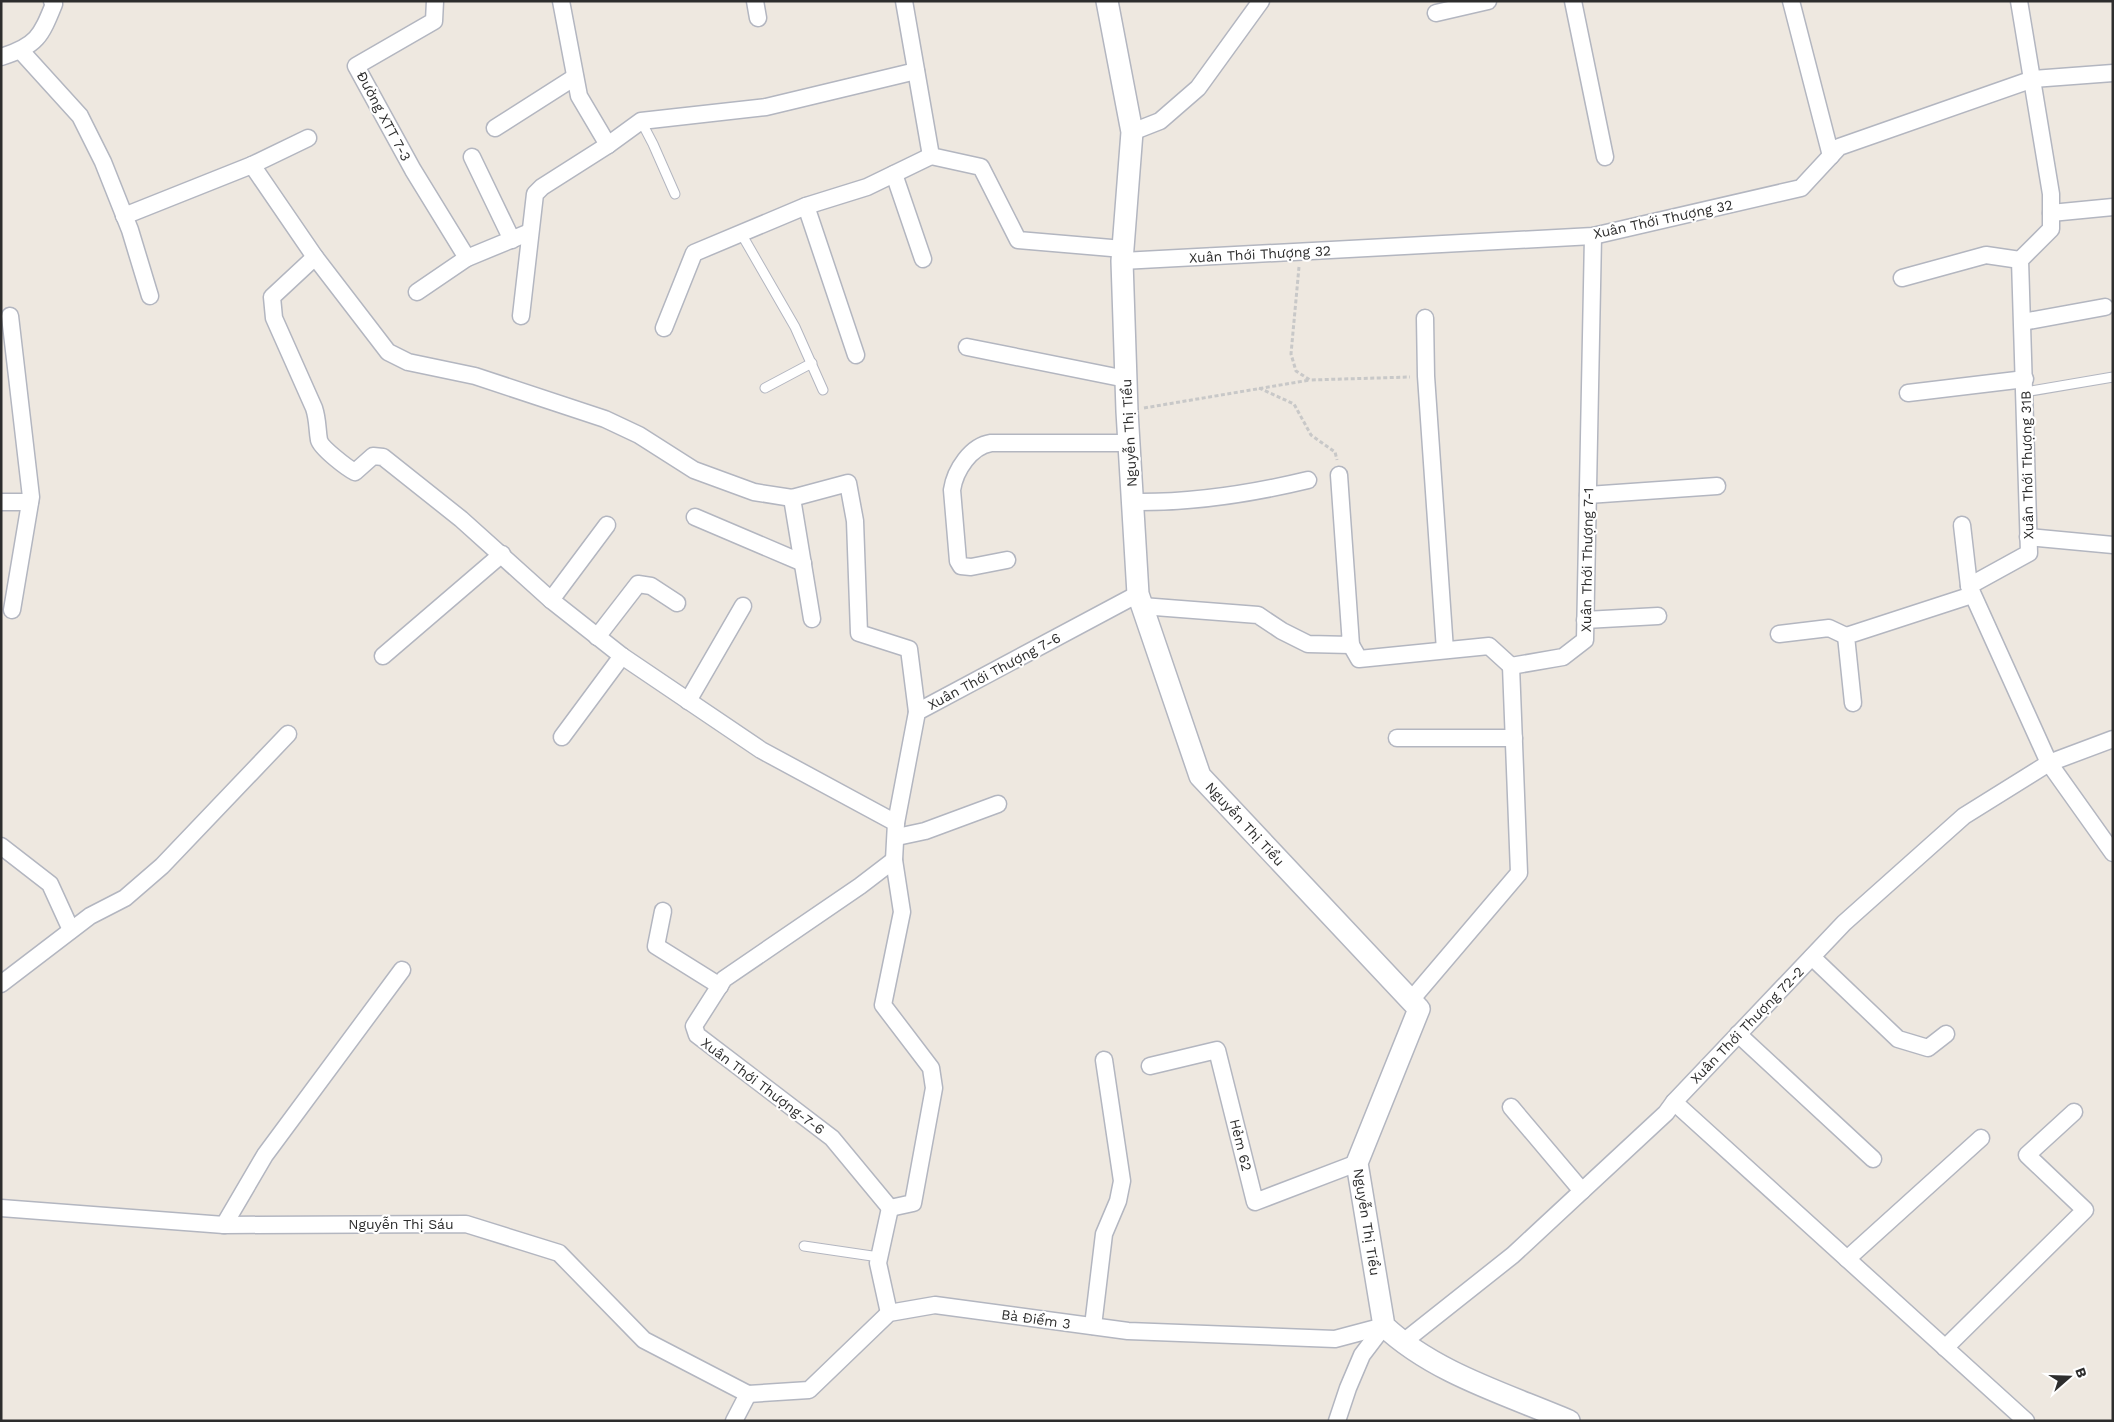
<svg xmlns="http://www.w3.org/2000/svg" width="2114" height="1422" viewBox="0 0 2114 1422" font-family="'Work Sans',sans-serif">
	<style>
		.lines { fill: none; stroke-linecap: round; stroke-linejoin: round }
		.service-casing { stroke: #b3b6c0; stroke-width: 11 }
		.minor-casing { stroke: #b3b6c0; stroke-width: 19 }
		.tertiary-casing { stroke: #b3b6c0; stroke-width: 24 }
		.path { stroke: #c8c8c8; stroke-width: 3; stroke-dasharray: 4 2.5; stroke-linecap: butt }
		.service { stroke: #fff; stroke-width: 9 }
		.minor { stroke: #fff; stroke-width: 16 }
		.tertiary { stroke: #fff; stroke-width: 21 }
		.labels { text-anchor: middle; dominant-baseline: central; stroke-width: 4.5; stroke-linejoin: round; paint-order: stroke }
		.street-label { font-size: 14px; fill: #2d2d2d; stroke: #fff }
	</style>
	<rect width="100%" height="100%" fill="#eee8e0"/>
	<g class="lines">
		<g class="service-casing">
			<g id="service">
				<path d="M641,121l12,23 22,50"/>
				<path d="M742,235l53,92 28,63"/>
				<path d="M765,388l47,-25"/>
				<path d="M2025,392l88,-15"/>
				<path d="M804,1246l75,11"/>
			</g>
		</g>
		<g class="minor-casing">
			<g id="minor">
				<path d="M435,1l-1,20 -78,45 57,104 54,88"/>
				<path d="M561,1l18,95 29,49"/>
				<path d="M755,1l3,17"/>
				<path d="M904,1l27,155 50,11 37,73 105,9"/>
				<path d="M1573,1l32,156"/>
				<path d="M1791,1l40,155"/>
				<path d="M2019,1l32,193v35l-31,31 9,293 -60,33 80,177 64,90"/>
				<path d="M1436,13l52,-12"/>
				<path d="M21,51l59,65 23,46 27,68 20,66"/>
				<path d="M1,57c36,-11 40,-21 53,-53l-2,-3"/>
				<path d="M495,128l80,-51"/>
				<path d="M1132,132l28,-11 38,-33 63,-87"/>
				<path d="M472,157l40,83"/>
				<path d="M252,165l56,-27"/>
				<path d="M894,174l29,85"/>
				<path d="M806,206l50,149"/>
				<path d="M2051,213l62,-6"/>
				<path d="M124,216l128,-51 63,92 73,95 20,10 67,14 130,43 34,16 55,35 60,22 38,6 56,-15 7,38 4,112 50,16 8,63"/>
				<path d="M315,257l-43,40 2,21 40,90c4,12 3,21 5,32 2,8 28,28 36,32l18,-16 10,1 78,62 90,81 71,56 139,94 135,73"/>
				<path d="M1122,261l471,-25 208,-48 38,-41 194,-68 80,-6"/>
				<path d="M1902,278l84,-23 34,5"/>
				<path d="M417,292l50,-34 63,-26"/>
				<path d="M10,316l21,181 -19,113"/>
				<path d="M521,316l14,-122 7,-7 66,-42 33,-24 125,-14 150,-36"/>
				<path d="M1425,318l1,58 19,274"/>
				<path d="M2023,322l82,-15"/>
				<path d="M664,328l30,-75 112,-47 61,-19 64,-31"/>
				<path d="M967,347l159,32"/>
				<path d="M1908,393l117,-14"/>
				<path d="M1588,495l129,-9"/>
				<path d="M792,498l20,121"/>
				<path d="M1,502h29"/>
				<path d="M1132,502c61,1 118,-8 176,-22"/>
				<path d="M695,517l108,46"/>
				<path d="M1962,525l7,61"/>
				<path d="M2028,537l85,8"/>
				<path d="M1007,560l-36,7 -10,-1 -3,-5 -6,-71c3,-20 19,-44 39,-47h137"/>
				<path d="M551,600l56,-75"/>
				<path d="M1142,606l116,9 24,16 26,13 43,1 -12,-170"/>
				<path d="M1585,620l73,-4"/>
				<path d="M1779,634l50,-6 17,8"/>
				<path d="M597,637l41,-53 13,2 26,17"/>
				<path d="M1351,645l8,14 130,-13 22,20"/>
				<path d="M383,656l119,-102"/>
				<path d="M688,701l55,-95"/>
				<path d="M1853,703l-7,-67 126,-41"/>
				<path d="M562,737l60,-81"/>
				<path d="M1397,738h117"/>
				<path d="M897,837l28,-6 73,-27"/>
				<path d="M1,846l49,38 21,46"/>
				<path d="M663,911l-7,35 64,40"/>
				<path d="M1812,957l86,82 30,9 18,-14"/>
				<path d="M1,984l89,-68 35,-18 37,-32 126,-132"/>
				<path d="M1411,1000l108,-127 -8,-207 52,-9 22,-17 8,-404"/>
				<path d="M1738,1034l135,125"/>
				<path d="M1150,1066l67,-16 38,152 102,-39"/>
				<path d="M1674,1102l352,319"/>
				<path d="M1511,1107l71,84"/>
				<path d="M1,1208l223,17 242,-1 93,29 85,87 104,54"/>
				<path d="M890,1208l23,-5 21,-115 -3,-20 -48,-63 19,-93 -8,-52 2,-37 21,-111 221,-118"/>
				<path d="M890,1208l-58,-70 -135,-103 -3,-9 30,-47 136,-93 34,-26"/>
				<path d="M224,1225l41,-70 137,-185"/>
				<path d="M1847,1259l134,-121"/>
				<path d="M889,1313l-11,-50 12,-55"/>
				<path d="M1093,1326l11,-92 14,-33 4,-20 -18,-121"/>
				<path d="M1402,1343l111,-88 153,-142 8,-11 170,-179 120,-107 85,-53 64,-24"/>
				<path d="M1945,1348l140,-138 -58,-55 47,-43"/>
				<path d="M748,1394l61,-4 80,-77 46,-8 193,26 207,8 49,-13"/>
				<path d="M734,1421l14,-27"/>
				<path d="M1337,1421l11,-33 14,-33 22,-29"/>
			</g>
		</g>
		<g class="tertiary-casing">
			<path id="tertiary" d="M1107,1l25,131 -10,129 5,150 11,183 62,182 219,233 -62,154 27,163c50,47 122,68 185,95"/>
		</g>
		<g class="path">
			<path d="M1299,267l-8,87 5,17 14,9 100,-3"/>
			<path d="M1259,388l35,16 17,31 24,17 2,8"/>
			<path d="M1144,408l166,-28"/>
		</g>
		<use href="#service" class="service"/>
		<use href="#minor" class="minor"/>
		<use href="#tertiary" class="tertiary"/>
	</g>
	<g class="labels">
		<g class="street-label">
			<text transform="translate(384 116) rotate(62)">Đường XTT 7-3</text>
			<text transform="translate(1663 219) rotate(-12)">Xuân Thới Thượng 32</text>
			<text transform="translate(1260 254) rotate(-3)">Xuân Thới Thượng 32</text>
			<text transform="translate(1129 433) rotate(-93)">Nguyễn Thị Tiểu</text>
			<text transform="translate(2027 465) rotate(-91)">Xuân Thới Thượng 31B</text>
			<text transform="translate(1587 560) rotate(-89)">Xuân Thới Thượng 7-1</text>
			<text transform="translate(994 671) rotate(-28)">Xuân Thới Thượng 7-6</text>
			<text transform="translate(1245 824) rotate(47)">Nguyễn Thị Tiểu</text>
			<text transform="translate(1747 1025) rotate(-46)">Xuân Thới Thượng 72-2</text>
			<text transform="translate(763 1086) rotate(37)">Xuân Thới Thượng-7-6</text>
			<text transform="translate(1241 1145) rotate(76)">Hẻm 62</text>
			<text transform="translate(1367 1222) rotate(81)">Nguyễn Thị Tiểu</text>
			<text x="401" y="1224">Nguyễn Thị Sáu</text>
			<text transform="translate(1036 1319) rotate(8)">Bà Điểm 3</text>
		</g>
	</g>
	<rect width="2114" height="1422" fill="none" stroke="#2d2d2d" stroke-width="5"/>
	<g transform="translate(2069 1377) rotate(70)" stroke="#ffffff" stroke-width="4" paint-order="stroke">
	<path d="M0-4L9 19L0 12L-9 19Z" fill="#2d2d2d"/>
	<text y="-8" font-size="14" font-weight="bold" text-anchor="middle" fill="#2d2d2d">B</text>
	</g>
</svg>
